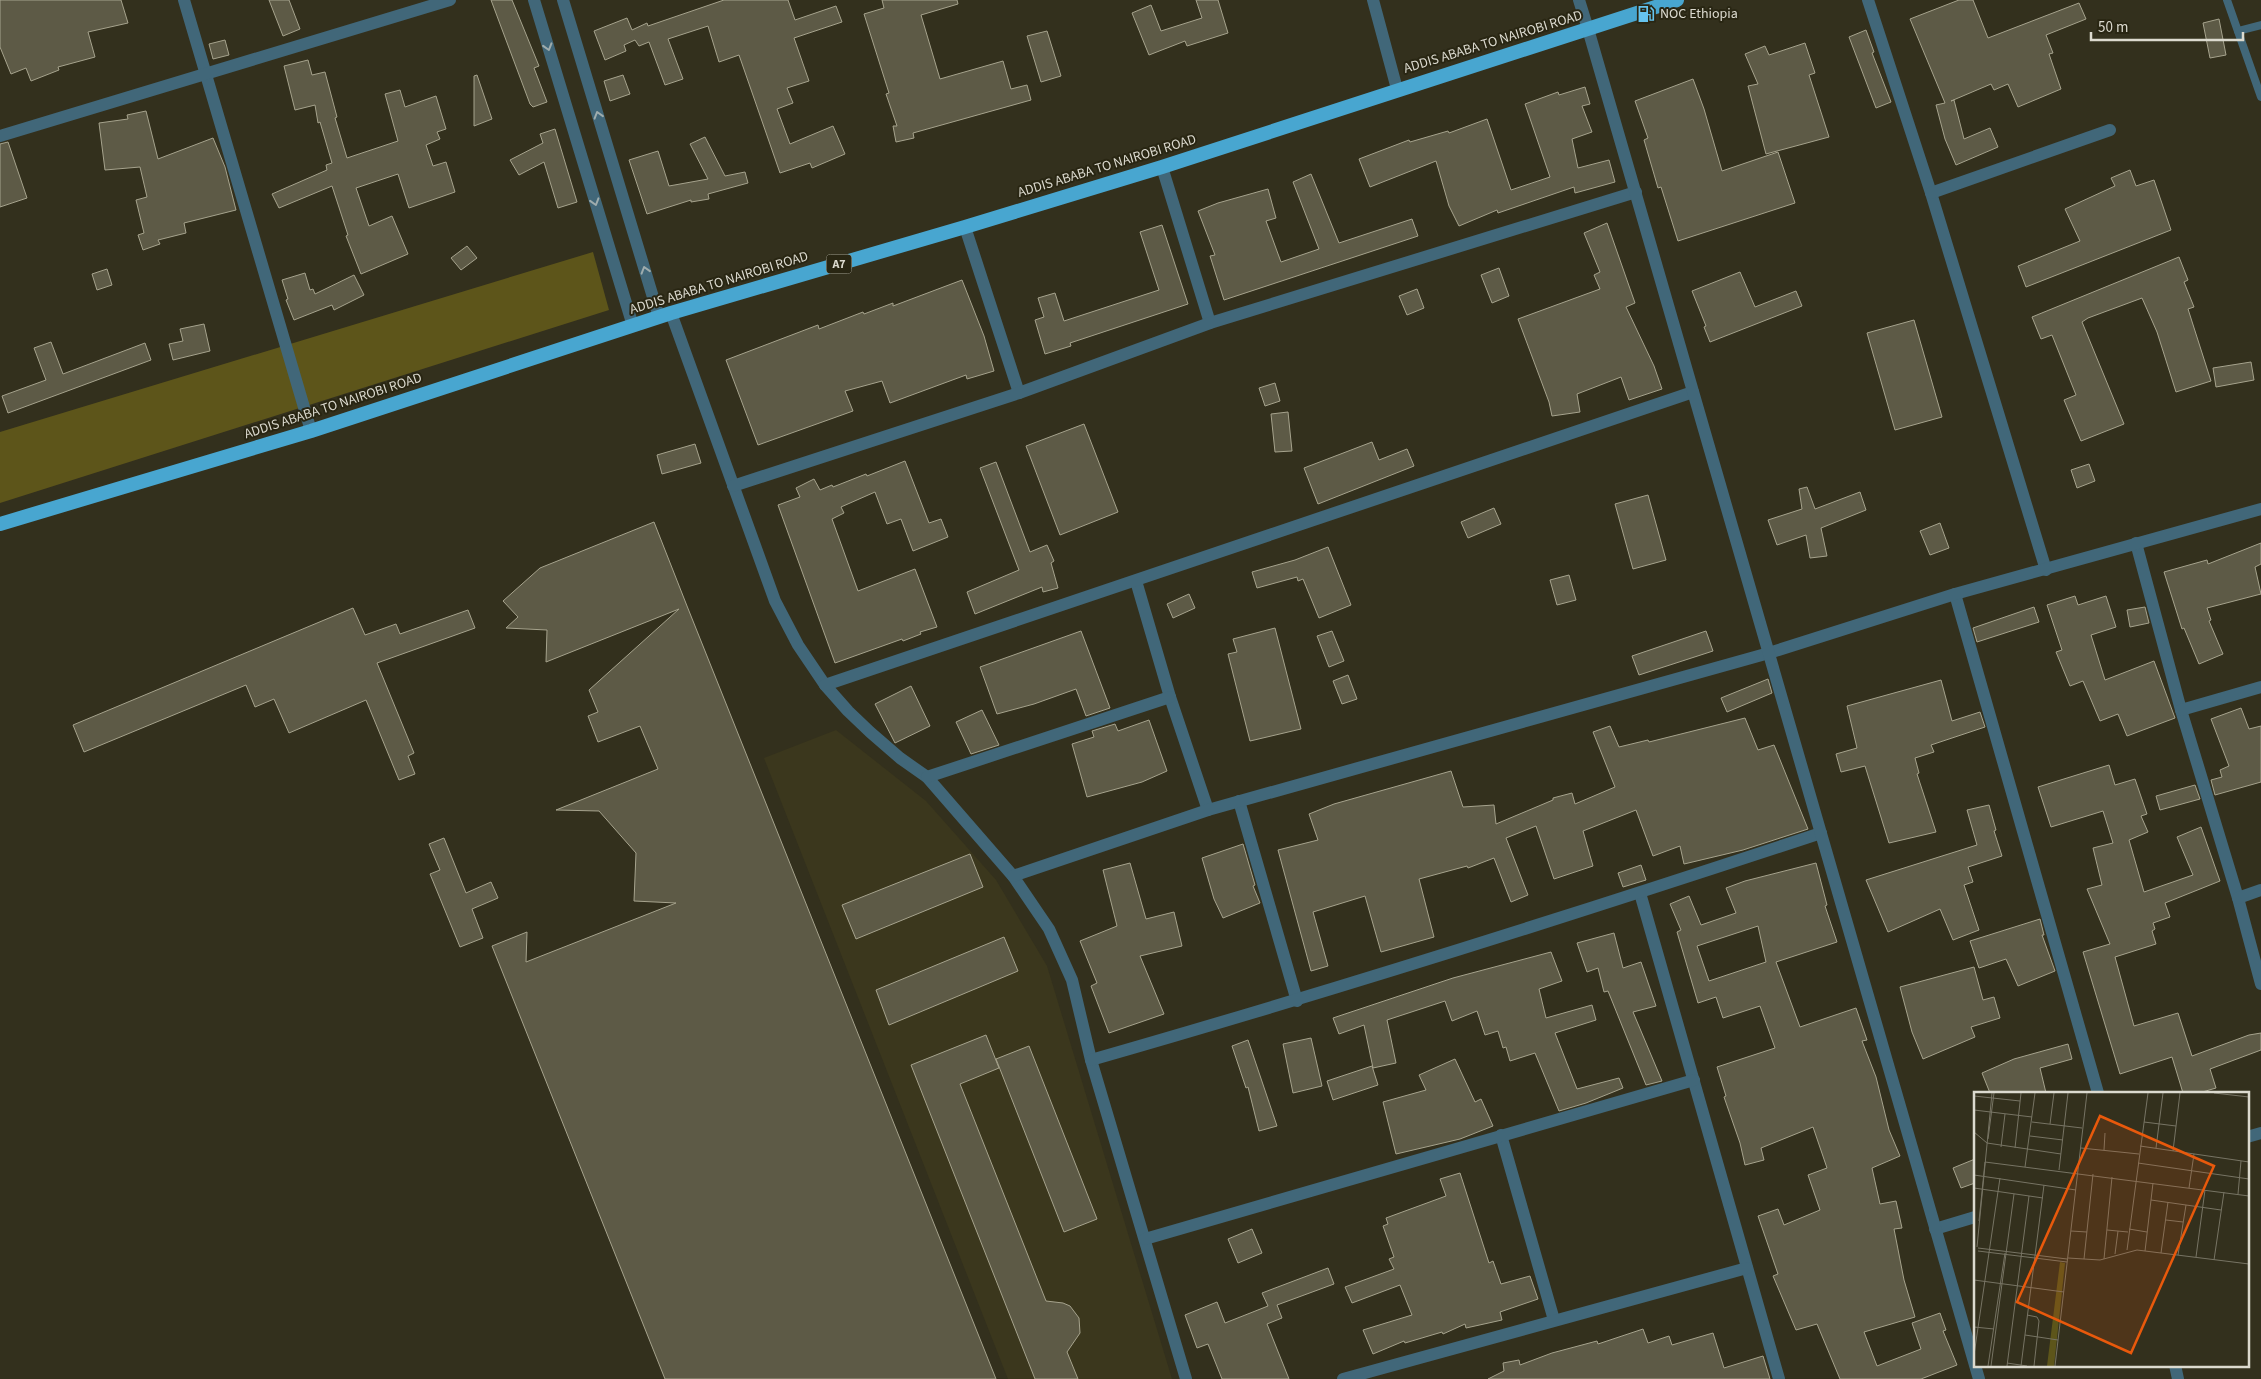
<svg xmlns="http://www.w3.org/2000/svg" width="2261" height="1379" viewBox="0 0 2261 1379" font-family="'Source Sans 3',sans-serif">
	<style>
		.built { fill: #3b371d }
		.green { fill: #5d551a }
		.building { fill: #5d5a46; stroke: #a6a38d; fill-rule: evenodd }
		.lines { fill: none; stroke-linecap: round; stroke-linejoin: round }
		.service { stroke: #416779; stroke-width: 8 }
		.minor { stroke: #416779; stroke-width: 12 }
		.tertiary { stroke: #416779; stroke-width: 12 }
		.trunk { stroke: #48a6d0; stroke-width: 14 }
		.oneway { stroke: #9eacad }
		.labels { text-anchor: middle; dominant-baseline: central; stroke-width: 4; stroke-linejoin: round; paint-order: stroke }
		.shield { fill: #292613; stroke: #a6a497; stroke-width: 1 }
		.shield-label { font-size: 12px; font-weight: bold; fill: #dcdacf }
		.poi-label { font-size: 14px; fill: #dcdacf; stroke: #292613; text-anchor: start }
		.street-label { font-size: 14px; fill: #dcdacf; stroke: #292613 }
		.inset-road { fill: none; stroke: #777464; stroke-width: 1 }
		.view { fill: #e8590c; fill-opacity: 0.15; stroke: #e8590c; stroke-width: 2.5 }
		.inset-edge { fill: none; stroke: #dcdacf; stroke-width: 2.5 }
	</style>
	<rect width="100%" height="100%" fill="#33301d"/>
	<path class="built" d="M836,730l90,71 70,79 51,86 125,413h-164l-244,-621z"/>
	<path class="green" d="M593,252l16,58 -609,193v-71z"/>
	<g class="building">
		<path d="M0,0h121l7,23 -40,9 7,25 -37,10 1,3 -28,11 -5,-13 -15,6 -11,-27z"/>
		<path d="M269,0h20l11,29 -17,7z"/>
		<path d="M491,0h21l27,66 -5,2 13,34 -14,5 -3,-3z"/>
		<path d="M724,0h64l7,20 41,-14 6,16 -48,16 15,43 -22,7 6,15 -16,6 13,35 43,-18 12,28 -33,14 -2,-5 -30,10 -41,-118 -20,7 -11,-36 -40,13 15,40 -18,6 -16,-43 -10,4 -4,-6 -11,5 2,6 -21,9 -11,-29 33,-13 5,12 15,-7 1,3z"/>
		<path d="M882,0h75l1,4 -37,11 19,64 63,-18 8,28 16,-4 4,15 -118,33 1,5 -18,4 -3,-16h4l-11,-32 3,-1 -25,-79 20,-6z"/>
		<path d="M1196,0h22l10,33 -41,13 -2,-5 -36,14 -17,-42 19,-8 10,26 41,-13z"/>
		<path d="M1959,0h14l15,38 91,-35 7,16 -40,16 7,18 -4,1 12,35 -43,18 -10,-23 -14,6 -3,-6 -40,17 3,-1 10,39 26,-11 8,19 -42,18 -11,-26 -9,-34 9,-2 -35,-84z"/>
		<path d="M2219,19l7,36 -16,3 -7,-35z"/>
		<path d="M1866,30l8,22 -2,1 19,49 -15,6 -27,-71z"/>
		<path d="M1047,31l14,45 -20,6 -14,-46z"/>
		<path d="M225,40l4,15 -16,4 -4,-15z"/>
		<path d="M1805,43l10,30 -6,2 20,62 -63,17 -18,-68 10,-2 -13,-30 20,-8 4,9z"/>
		<path d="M308,60l4,15 13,-3 12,45 -2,1 12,40 51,-17 -13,-47 15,-4 5,17 31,-11 10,33 -9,3 3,7 -14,6 7,21 13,-4 9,30 -46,16 -11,-34 -42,14 13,38 23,-10 16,38 -47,20 -15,-38 2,-1 -16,-49 -53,22 -7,-14 55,-24 -1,-5 6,-2 -12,-41 -2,1 -3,-18 -20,5 -11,-44z"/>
		<path d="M477,75l15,44 -18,7v-50z"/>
		<path d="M623,75l7,19 -20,7 -6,-20z"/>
		<path d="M1693,79l11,30 18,62 56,-19 17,51 -117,38 -17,-54 -3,1 -14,-48 4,-2 -13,-37z"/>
		<path d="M1585,87l5,17 -8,2 10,26 -20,7 6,29 31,-8 6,22 -40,11 -1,-6 -76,26 -1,-3 -38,16 -10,-20 -13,-45 -66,26 -11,-28 50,-19 1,2 38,-11 1,2 38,-14 24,71 39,-13 -25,-73 33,-12 1,3z"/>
		<path d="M146,111l12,48 55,-21 12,29 11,43 -52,13 2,10 -28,7 2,4 -17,6 -5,-15 6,-2 -8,-33 11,-3 -7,-30 -35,3 -6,-47 29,-4 -1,-4z"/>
		<path d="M555,129l22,73 -19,6 -14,-46 -25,13 -9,-15 33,-17 -3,-9z"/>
		<path d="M705,137l20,39 20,-4 3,11 -40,11 1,5 -18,3v-2l-44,14 -18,-54 29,-9 11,35 39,-7 -18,-35z"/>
		<path d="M8,142l19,56 -27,9v-63z"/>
		<path d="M2130,170l6,16 18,-6 17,50 -145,57 -8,-21 62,-25 -15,-32 50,-23 -4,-8z"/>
		<path d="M1311,174l28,69 73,-24 6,17 -194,64 -14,-44 5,-1 -17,-44 20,-8 50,-14 8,29 -10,3 15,41 38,-13 -26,-67z"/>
		<path d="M1607,223l28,80 -9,4 28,59 8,23 -33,11 -8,-23 -44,17 3,18 -28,4 -3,-14 -31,-83 82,-30 -6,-14 6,-3 -16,-39z"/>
		<path d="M1162,225l26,79 -118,39 1,3 -26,8 -10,-34 9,-3 -6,-19 17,-5 9,28 95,-31 -19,-58z"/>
		<path d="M467,246l10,12 -16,12 -10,-12z"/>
		<path d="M2179,257l9,23 -4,2 10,25 -6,2 23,72 -35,11 -19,-60 -15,-34 -54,20 -6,4 42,102 -43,17 -17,-41 12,-5 -24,-60 -11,4 -9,-22z"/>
		<path d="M1499,268l10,28 -17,7 -11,-28z"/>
		<path d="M107,269l5,16 -15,5 -5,-16z"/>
		<path d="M1740,272l15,35 41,-16 6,15 -92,36 -6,-15 2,-1 -14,-35z"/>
		<path d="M305,273l5,17 3,-1 2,5 39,-19 10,20 -30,15 -2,-5 -38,15 -8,-20 2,-1 -6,-19z"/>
		<path d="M962,280l22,56 10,35 -27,8 -1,-4 -76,28 -8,-22 -37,10 8,20 -95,34 -32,-85 92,-35 1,4 44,-17 1,2 29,-11v3z"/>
		<path d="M1417,289l7,19 -17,7 -8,-19z"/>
		<path d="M1914,320l28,97 -47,13 -28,-97z"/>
		<path d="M204,324l6,27 -37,9 -4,-16 14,-3 -3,-12z"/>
		<path d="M51,342l12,32 82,-31 6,17 -143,53 -6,-17 44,-16 -12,-32z"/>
		<path d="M2251,362l3,18 -38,7 -3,-19z"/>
		<path d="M1275,383l5,18 -15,5 -6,-18z"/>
		<path d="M1288,412l4,39 -17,1 -4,-38z"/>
		<path d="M1084,424l34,88 -58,23 -34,-89z"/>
		<path d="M1372,442l7,18 28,-11 7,17 -96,38 -14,-36z"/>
		<path d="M695,444l6,19 -39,11 -5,-19z"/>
		<path d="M905,461l24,62 12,-4 7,18 -35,14 -12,-32 -14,5 -12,-32 -34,15 3,6 -12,6 26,72 57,-22 22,58 -17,5 1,2 -18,7 -1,-2 -67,24 -57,-158 22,-8 -4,-9 18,-9 6,11 12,-5 1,2 33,-13 1,2z"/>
		<path d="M996,462l34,90 17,-7 7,16 -3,2 7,25 -15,4 -1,-5 -67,27 -8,-22 52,-22 -39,-102z"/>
		<path d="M2089,464l6,17 -18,7 -6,-18z"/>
		<path d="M1807,487l8,22 45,-17 6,18 -45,18 6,28 -17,2 -4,-23 -29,10 -9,-25 34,-11 -3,-20z"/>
		<path d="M1648,495l18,65 -33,9 -18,-65z"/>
		<path d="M1494,508l7,16 -33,14 -7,-16z"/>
		<path d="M654,522l33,84 309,773h-331l-173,-433 35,-14 -1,30 150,-59 -42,-2 2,-48 -37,-42 -43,-1 102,-41 -18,-43 -42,16 -10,-26 10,-4 -9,-22 90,-81 -133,53 1,-32 -41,-2 12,-11 -15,-16 37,-33z"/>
		<path d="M1940,523l9,25 -19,7 -10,-24z"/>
		<path d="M2261,543v21l-6,3 6,27 -54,14 4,12 -2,1 14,33 -24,10 -15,-36 -2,1 -18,-57 43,-12 1,4z"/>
		<path d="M1328,547l23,58 -32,13 -16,-39 -5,2 -1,-4 -40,11 -5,-16 43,-12z"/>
		<path d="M1569,575l7,25 -19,5 -7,-25z"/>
		<path d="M1189,594l6,14 -22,10 -6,-14z"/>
		<path d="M2075,596l3,9 28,-9 10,31 -25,8 14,45 49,-19 21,57 -48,18 -9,-22 -18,7 -17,-40 -13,5 -14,-34 6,-2 -15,-45z"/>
		<path d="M2034,607l5,15 -62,20 -4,-14z"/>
		<path d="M2145,607l4,16 -19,4 -3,-17z"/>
		<path d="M353,608l12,27 31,-11 4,10 68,-24 7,18 -98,35 37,90 -6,3 7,18 -16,6 -33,-80 -77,33 -15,-34 -19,8 -9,-22 -162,67 -11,-27z"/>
		<path d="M1275,628l26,101 -51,12 -22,-87 9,-2 -4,-13z"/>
		<path d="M1081,631l29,77 -24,8 -10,-27 -42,15 -37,10 -17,-47z"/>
		<path d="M1332,631l12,30 -15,6 -12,-31z"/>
		<path d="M1706,631l7,20 -74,24 -7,-19z"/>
		<path d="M1348,675l9,24 -15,5 -9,-23z"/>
		<path d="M1768,679l4,14 -45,19 -6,-14z"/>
		<path d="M1941,680l11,41 28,-9 5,15 -54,18 3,7 -19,6 4,15 -2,1 19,58 -47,11 -24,-77 -24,6 -5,-18 21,-6 -10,-42z"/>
		<path d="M911,686l19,40 -35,17 -20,-39z"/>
		<path d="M2241,708l8,21 12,-3v56l-46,13 -4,-15 11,-3 -2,-7 9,-4 -18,-47z"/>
		<path d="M982,710l17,35 -28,9 -15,-32z"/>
		<path d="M1745,718l13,32 16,-5 34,84 -65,21 -59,14 -4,-18 -27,10 -17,-46 -53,21 10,35 -39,13 -18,-53 -30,12 22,57 -17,7 -17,-44 -26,10 -1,-2 -48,13 15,58 -53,15 -16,-56 -52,16 15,54 -17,5 -33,-121 40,-10 -9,-26 25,-10 117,-33 12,36 31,-2 2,19 57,-24v-2l19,-5 3,11 40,-17 -22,-55 17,-6 9,21 29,-7 1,2z"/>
		<path d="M1149,720l18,51 -25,11 -55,15 -15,-53 22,-7 -2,-6 23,-7 3,7z"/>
		<path d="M2109,765l6,20 20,-6 12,35 -6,2 7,16 -19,8 15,52 49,-17 -16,-38 24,-10 19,54 -55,22 5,14 -17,6 2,6 -3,2 4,13 -41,13 19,69 44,-13 14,43 57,-21 12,-2v17l-51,19 6,19 -17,5h-16l-11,-36 -52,17 -37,-122 27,-8 -23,-55 15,-4 -9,-37 20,-5 -10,-32 -52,16 -13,-40z"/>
		<path d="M2195,785l5,14 -40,11 -4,-14z"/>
		<path d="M1989,805l7,25 -2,1 8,25 -34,11 5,15 -9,3 15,45 -26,10 -13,-31 -52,23 -22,-52 111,-35 -10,-35z"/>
		<path d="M444,838l22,55 25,-11 7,16 -26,11 11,29 -23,9 -30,-73 10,-4 -11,-26z"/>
		<path d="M1243,844l12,41 -2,1 7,17 -37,15 -9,-19 -12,-41z"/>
		<path d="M970,854l13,33 -127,52 -14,-34z"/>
		<path d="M1130,863l16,56 28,-7 8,34 -42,10 24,58 -55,19 -18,-47 6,-3 -17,-42 37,-15 -14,-56z"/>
		<path d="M1816,863l11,42 -2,1 12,36 -61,20 24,65 56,-19 11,32 -5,1 14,36 13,53 11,26 -28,12 8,36 16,-3 6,27 -8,1 10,51 11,37 -51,15 13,34 44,-17 -9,-26 28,-10 6,17 -3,1 14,34 -36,14h-81l-23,-55 -21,6 -23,-54 5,-2 -20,-58 20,-7 6,16 36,-15 -12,-35 19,-7 -14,-41 -52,21 3,12 -19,5 -5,-22 -16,-46 2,-1 -9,-29 58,-19 -15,-42 -37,12 -7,-21 -18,6 -21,-71 4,-2 -11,-26 19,-8 12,29 35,-12 -10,-25 19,-7zM1758,926l8,36 -57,19 -12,-35z"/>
		<path d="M1641,865l5,15 -23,7 -5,-14z"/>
		<path d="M2040,919l4,16h-2l13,36 -37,15 -12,-27 -27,9 -9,-27z"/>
		<path d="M1614,933l9,35 18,-6 15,44 -23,6 29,69 -16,4 -38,-94 -4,1 -6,-24 -11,4 -10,-29z"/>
		<path d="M1004,937l14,34 -129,54 -13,-35z"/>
		<path d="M1551,952l11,29 -23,8 7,29 46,-13 4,15 -41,13 22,56 42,-11 4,10 -37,15 -27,8 -24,-58 -25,8 -4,-14 -3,1 -5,-17 -13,4 -8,-24 -25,10 -7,-20 -58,19 9,43 -23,5 -9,-43 -25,9 -6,-16 120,-40z"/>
		<path d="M1974,967l9,33 11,-3 6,21 -29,9 4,10 -52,22 -11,-27 -12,-45z"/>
		<path d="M986,1035l13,33 -39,16 86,217 17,2 7,3 9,12 1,15 -13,19 11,27h-43l-124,-314z"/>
		<path d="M1311,1038l11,48 -29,7 -10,-49z"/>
		<path d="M1248,1040l29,86 -18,5 -11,-44 -2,1 -14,-42z"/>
		<path d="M2068,1044l4,15 -32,9 6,25h-56l-8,-20 32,-14z"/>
		<path d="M1029,1046l68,173 -33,13 -68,-173z"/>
		<path d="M1455,1059l20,43 6,-3 12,27 -33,13 -64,15 -13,-52 43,-12 -7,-15z"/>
		<path d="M1372,1066l6,19 -45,15 -6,-19z"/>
		<path d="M1975,1159v24l-14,5 -8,-20z"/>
		<path d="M1460,1173l29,90 4,-2 8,23 29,-8 8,23 -38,13 2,8 -36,8 -1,-4 -22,10 -1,-2 -37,11 -1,-2 -31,13 -10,-24 49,-15 -12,-30 -48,18 -7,-16 49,-18 -5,-10 5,-2 -11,-31 5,-2 -2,-6 60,-22 -6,-17z"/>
		<path d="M1252,1229l10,24 -24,10 -10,-24z"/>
		<path d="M1328,1268l6,16 -57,21 5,13 -15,6 22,55h-67l-14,-35 -11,4 -12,-33 32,-13 8,21 43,-17 -6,-13z"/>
		<path d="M1643,1329l5,14 21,-7 3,9 41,-12 11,35 39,-12 7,23h-282l16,-8 -1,-8 16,-3 1,5 32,-12 45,-12 1,3z"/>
	</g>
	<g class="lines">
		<g class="service">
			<path d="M2227,0l34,97"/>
			<path d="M2238,31l23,-6"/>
		</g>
		<g class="minor">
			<path d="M184,0l127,431"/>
			<path d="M1579,0l9,29"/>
			<path d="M1868,0l63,193 115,377"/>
			<path d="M0,136l450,-136"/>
			<path d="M1162,167l48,156"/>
			<path d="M1931,193l179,-63"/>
			<path d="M965,227l54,166"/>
			<path d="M671,313l104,288 23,44 27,40 23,26 22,21 30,26 27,19 86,99 36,53 23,51 19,80 95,319"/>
			<path d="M733,486l286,-93 191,-70 426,-131"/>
			<path d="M2136,543l45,167 57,188 23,86"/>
			<path d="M1136,581l34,116 38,113"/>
			<path d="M1955,594l143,499"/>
			<path d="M825,685l868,-293"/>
			<path d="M2181,710l80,-23"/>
			<path d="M927,777l243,-80"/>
			<path d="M1239,801l58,200"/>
			<path d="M1013,876l195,-66 561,-157 186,-59 306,-85"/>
			<path d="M1640,893l139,486"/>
			<path d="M2238,898l23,-8"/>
			<path d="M1091,1060c245,-70 488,-147 730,-227"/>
			<path d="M1501,1135l53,185"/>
			<path d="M2247,1137l14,-4"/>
			<path d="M1935,1229l40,-12"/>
			<path d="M1145,1239l549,-159"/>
			<path d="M2175,1365l3,14"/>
			<path d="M1343,1379l404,-111"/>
		</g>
		<g class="tertiary">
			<path d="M534,0l99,326"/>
			<path d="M563,0l96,317"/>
			<path d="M1373,0l24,89"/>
			<path d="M1588,29l391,1350"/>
		</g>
		<path class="trunk" d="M0,524l311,-93 360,-118 294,-86 197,-60 515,-167"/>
	</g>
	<defs><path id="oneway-chevron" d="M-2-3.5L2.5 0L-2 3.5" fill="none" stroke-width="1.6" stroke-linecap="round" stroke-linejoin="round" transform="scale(1.25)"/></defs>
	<g class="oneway">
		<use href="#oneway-chevron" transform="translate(548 47) rotate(73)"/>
		<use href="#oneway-chevron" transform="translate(598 115) rotate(-107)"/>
		<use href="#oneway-chevron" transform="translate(595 202) rotate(73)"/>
		<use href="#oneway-chevron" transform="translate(645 270) rotate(-107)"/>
	</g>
	<defs>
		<g id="fuel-bare" transform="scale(1.35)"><path d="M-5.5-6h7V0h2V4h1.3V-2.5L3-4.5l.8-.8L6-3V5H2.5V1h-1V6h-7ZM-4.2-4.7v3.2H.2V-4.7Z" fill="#66c4ef" stroke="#292613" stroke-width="2.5" paint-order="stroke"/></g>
	</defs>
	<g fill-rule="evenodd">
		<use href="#fuel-bare" x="1646" y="14"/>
	</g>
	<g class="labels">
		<rect class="shield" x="826.5" y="254.5" width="25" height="19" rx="4"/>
		<g class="shield-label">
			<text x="839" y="264">A7</text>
		</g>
		<g class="poi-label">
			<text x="1660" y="14">NOC Ethiopia</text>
		</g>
		<g class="street-label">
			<text transform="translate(1493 42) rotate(-17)">ADDIS ABABA TO NAIROBI ROAD</text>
			<text transform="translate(1107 166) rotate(-17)">ADDIS ABABA TO NAIROBI ROAD</text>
			<text transform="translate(719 283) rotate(-17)">ADDIS ABABA TO NAIROBI ROAD</text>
			<text transform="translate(333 406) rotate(-18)">ADDIS ABABA TO NAIROBI ROAD</text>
		</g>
	</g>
	<g transform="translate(1974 1092)">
		<rect width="275" height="275" fill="#33301d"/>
		<path d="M86,170l5,1 -11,103h-7z" fill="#5d551a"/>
		<path class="inset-road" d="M240,1l35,4M0,4l46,5M0,18l58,7M58,30l50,6M170,30l32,4M76,32l4,-31M0,40l13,11 74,11M56,44l33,4M14,47l6,-46M166,54l109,16M27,55l4,-33M41,56l6,-55M107,56l58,6M182,56l7,-55M130,58l1,-17M199,59l7,-58M11,70l264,34M164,71l111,16M51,75l10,-74M85,78l9,-77M0,83l102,15M0,96l69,10M215,96l5,-34M264,102l3,-33M177,108l70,10M192,128l17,2M5,129l6,-59M155,137l18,3M133,138l21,2M97,139l16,1M3,155l15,-154M4,156l89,11M153,158l21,-157M4,159l89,11M171,159l8,-68M187,161l7,-51M141,162l3,-23M204,163l8,-50M222,165l9,-67M94,166l32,2 37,-10 112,14M110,167l9,-85M130,167l8,-82M240,168l10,-68M0,188l90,12M53,223l10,2 2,4 -5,45M0,235l20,2M51,243l33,5M0,263l26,-177M33,271l20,3M14,274l17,-113M17,274l23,-172M33,274l22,-170M47,274l23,-181M81,274l32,-273"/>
		<path class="view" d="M126,24l114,50 -83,187 -114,-51z"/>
		<rect width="275" height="275" class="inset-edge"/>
	</g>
	<path d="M2091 32v8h152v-8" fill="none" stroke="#dcdacf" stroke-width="2.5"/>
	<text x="2098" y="32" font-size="15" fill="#dcdacf" stroke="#292613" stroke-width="4" paint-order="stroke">50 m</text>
</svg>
